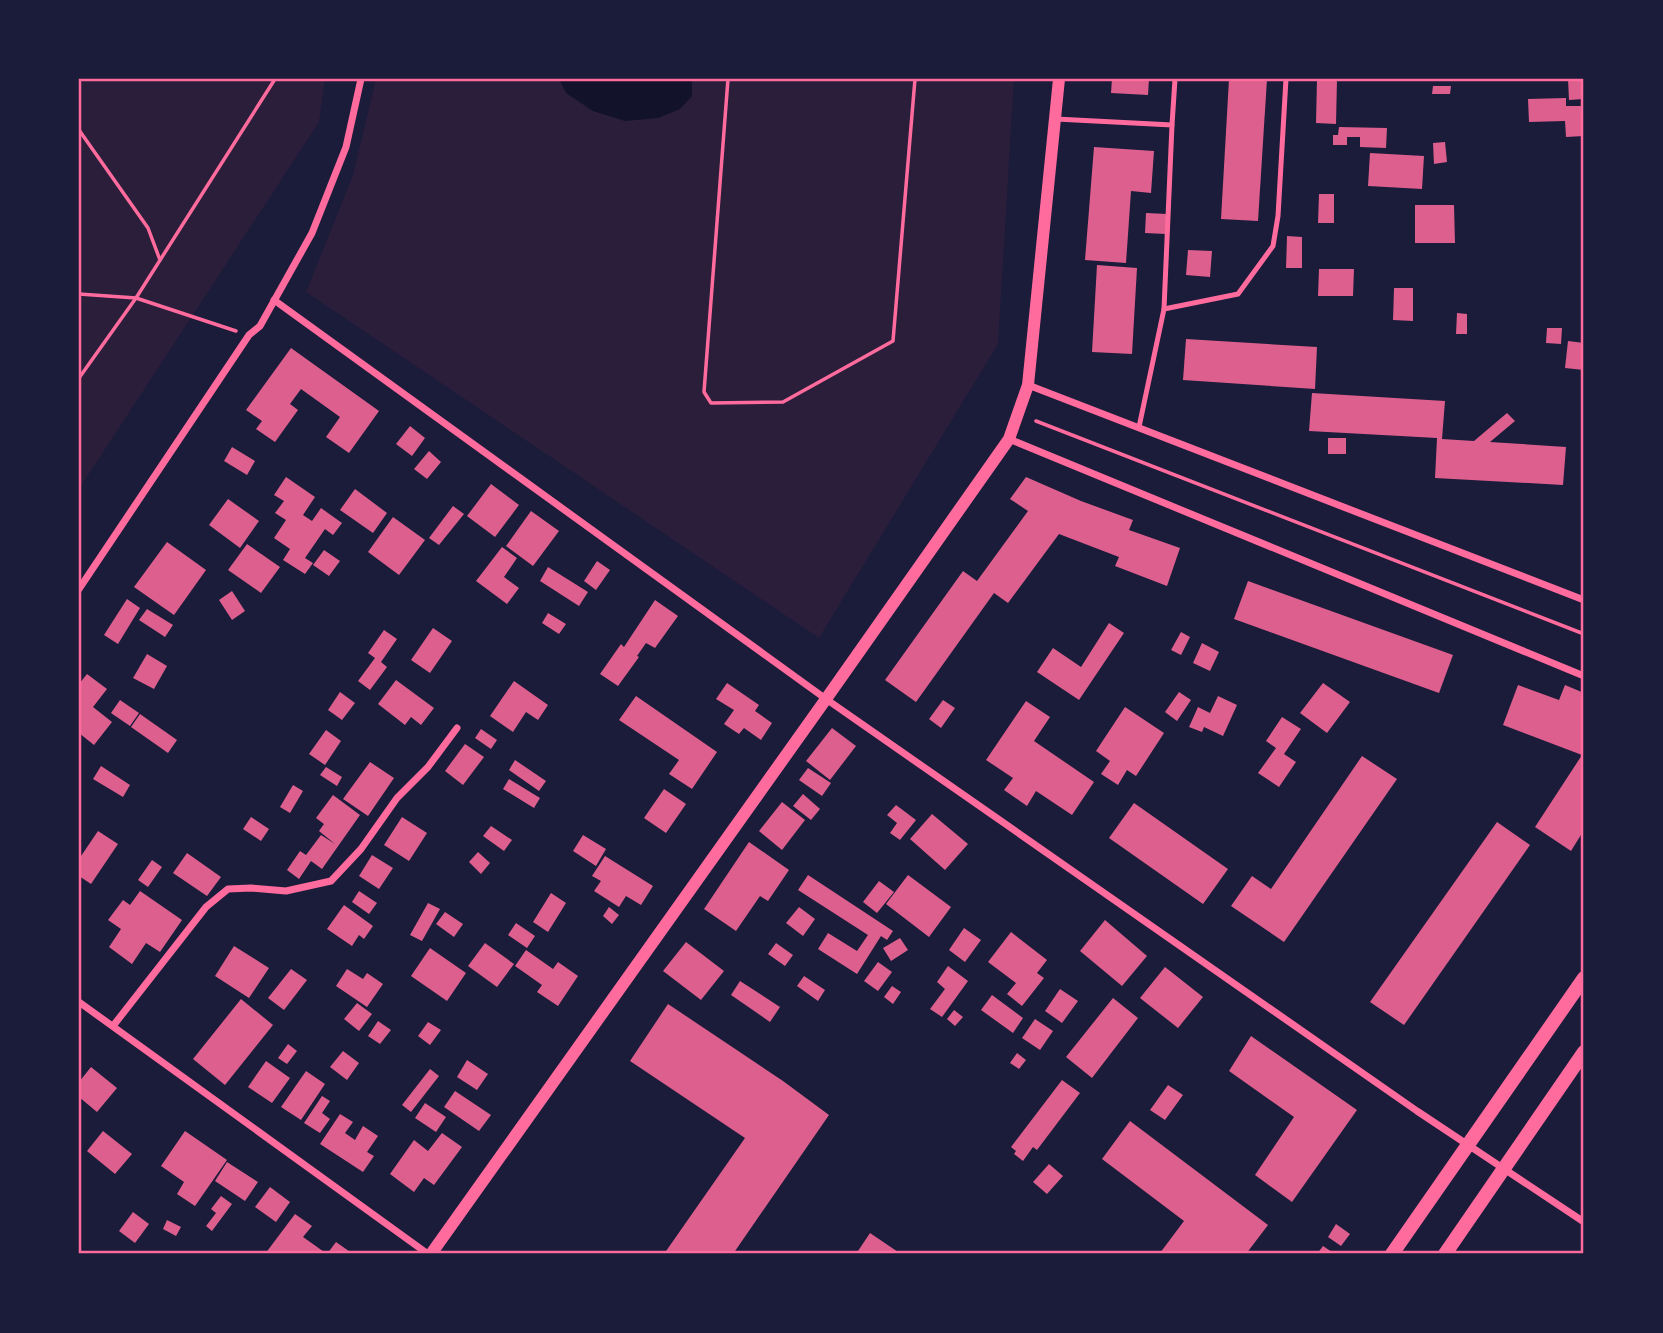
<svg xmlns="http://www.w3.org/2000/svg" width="1663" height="1333" viewBox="0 0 1663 1333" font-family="'Sofia Sans Condensed',sans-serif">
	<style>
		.green { fill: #2a1e3b }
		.water { fill: #12122b }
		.building { fill: #dd5f8e }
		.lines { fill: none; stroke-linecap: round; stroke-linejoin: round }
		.path { stroke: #ff6b9d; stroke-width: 3.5 }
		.service { stroke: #ff6b9d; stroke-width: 5 }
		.minor { stroke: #ff6b9d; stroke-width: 7 }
		.tertiary { stroke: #ff6b9d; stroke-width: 12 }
		.secondary { stroke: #ff6b9d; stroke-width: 14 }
		.neatline { fill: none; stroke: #ff6b9d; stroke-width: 2.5 }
	</style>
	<rect width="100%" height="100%" fill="#1b1b3a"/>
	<g class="green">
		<path d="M79,79h246l-6,43 -240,367z"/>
		<path d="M376,79h638l-16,265 -179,294 -513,-346 47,-117z"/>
	</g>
	<path class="water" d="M559,79h133v17l-12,13 -22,9 -33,3 -32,-10 -27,-18z"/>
	<g class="building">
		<path d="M1112,79h37l-1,16 -37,-2z"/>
		<path d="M1229,79h38l-9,142 -37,-2z"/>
		<path d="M1317,79h20l-1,45 -20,-1z"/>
		<path d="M1568,79h16v20l-15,1z"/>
		<path d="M1433,86h18l-1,8h-18z"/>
		<path d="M1566,98v8h18v30l-18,1 -1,-16 -36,1 -1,-23z"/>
		<path d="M1339,127l48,1 -1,20 -26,-1v-10h-13v8h-14v-10h5z"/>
		<path d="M1445,142l2,20 -13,2 -1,-21z"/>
		<path d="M1094,147l60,4 -3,42 -20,-2 -5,72 -41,-3z"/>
		<path d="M1370,153l54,3 -2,33 -54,-3z"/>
		<path d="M1319,194h15v29h-16z"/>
		<path d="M1415,205h39l1,38h-40z"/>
		<path d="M1146,213l21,1 -1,20 -21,-1z"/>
		<path d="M1287,236l15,1v31h-16z"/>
		<path d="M1188,250l24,1 -2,26 -24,-2z"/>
		<path d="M1097,265l40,3 -5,86 -40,-2z"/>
		<path d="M1319,269h35l-1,27h-35z"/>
		<path d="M1394,288h19v33l-20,-1z"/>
		<path d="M1457,313l10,1v20h-11z"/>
		<path d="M1547,328h15l-1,16 -15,-1z"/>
		<path d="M1186,339l131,8 -2,42 -132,-9z"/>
		<path d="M1568,341l16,2v27l-19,-2z"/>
		<path d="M291,348l88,63 -30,42 -23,-16 14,-20 -39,-28 -11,15 8,6 -23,32 -19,-13 6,-8 -16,-11z"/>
		<path d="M1312,393l133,8 -3,38 32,2 33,-28 8,8 -25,21 76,5 -3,38 -128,-7 2,-40 -128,-7z"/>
		<path d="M410,426l15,12 -13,18 -16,-12z"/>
		<rect x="1328" y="438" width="18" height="16"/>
		<path d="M232,447l23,14 -8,14 -23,-14z"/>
		<path d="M429,451l12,11 -14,17 -13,-10z"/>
		<path d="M286,477l29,20 -12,18 9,6 9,-13 21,15 -9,12 -8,-6 -20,29 8,5 -8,11 -22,-14 7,-11 -16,-11 12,-18 -11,-7 9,-12 -10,-6z"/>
		<path d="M1026,477l55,24 52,19 -4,10 51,18 -13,38 -52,-20 4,-9 -60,-23 -51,69 -14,-10 -78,109 -31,-22 78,-109 14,10 51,-70 -18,-12z"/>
		<path d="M491,484l28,21 -24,32 -28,-21z"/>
		<path d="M355,489l32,24 -14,20 -33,-23z"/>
		<path d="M228,499l31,22 -19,27 -31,-23z"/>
		<path d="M453,506l11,8 -25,31 -10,-7z"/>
		<path d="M531,511l28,20 -26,35 -27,-20z"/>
		<path d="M393,517l32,23 -26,35 -31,-23z"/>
		<path d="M167,542l39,28 -32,45 -40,-28z"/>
		<path d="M247,544l33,23 -19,26 -33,-23z"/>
		<path d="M502,547l15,11 -13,19 15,11 -12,16 -31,-23z"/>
		<path d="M324,550l16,11 -11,15 -16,-11z"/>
		<path d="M597,561l13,9 -14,20 -12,-9z"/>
		<path d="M548,567l40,25 -9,14 -39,-25z"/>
		<path d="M1248,581l205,74 -14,38 -205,-74z"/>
		<path d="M232,591l13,20 -13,9 -13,-20z"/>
		<path d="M127,599l13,9 -22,36 -14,-9z"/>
		<path d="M655,600l23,16 -23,32 -9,-5 -9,13 2,1 -21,29 -18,-12 21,-30 3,3z"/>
		<path d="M147,609l26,16 -8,12 -26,-17z"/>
		<path d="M548,613l18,11 -7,10 -17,-11z"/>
		<path d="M1109,623l15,10 -45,67 -42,-28 16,-24 28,19z"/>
		<path d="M433,628l19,13 -22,32 -19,-13z"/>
		<path d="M384,630l13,9 -16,23 6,5 -17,23 -12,-9 17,-23 -7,-5z"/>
		<path d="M1181,632l9,5 -9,18 -10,-5z"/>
		<path d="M1202,643l17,9 -9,19 -17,-8z"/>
		<path d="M147,654l20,12 -13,23 -21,-11z"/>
		<path d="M87,674l20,15 -14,18 19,15 -18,23 -15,-12v-49z"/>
		<path d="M396,680l38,28 -13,17 -10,-8 -6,8 -27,-21z"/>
		<path d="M514,681l34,24 -10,15 -12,-8 -13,20 -23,-16z"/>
		<path d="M727,683l32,22 -4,6 17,12 -11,17 -17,-12 -5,6 -15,-10 10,-14 -18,-11z"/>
		<path d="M1323,683l27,19 -23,31 -27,-20z"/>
		<path d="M1518,685l41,15 6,-15 19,8v137l-13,21 -36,-24 47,-72 -79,-30z"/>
		<path d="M340,692l15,11 -13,17 -14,-10z"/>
		<path d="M1179,692l12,8 -14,21 -12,-9z"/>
		<path d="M636,696l81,56 -25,37 -23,-15 10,-14 -60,-40z"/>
		<path d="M1218,696l19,9 -14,31 -19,-9 -2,5 -13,-5 9,-20 12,6z"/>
		<path d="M120,700l19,13 -9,13 -19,-13z"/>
		<path d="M943,700l12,8 -14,20 -12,-9z"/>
		<path d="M1026,701l24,16 -16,24 60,41 -22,33 -36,-24 -9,15 -23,-16 9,-12 -27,-18z"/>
		<path d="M1125,707l39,26 -28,43 -9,-6 -9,15 -17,-11 9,-13 -14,-10z"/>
		<path d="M140,714l37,26 -9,13 -37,-26z"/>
		<path d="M1282,717l19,12 -17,25 12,8 -17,25 -21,-14 18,-25 -10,-7z"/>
		<path d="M832,728l24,18 -26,34 -24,-19z"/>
		<path d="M481,729l16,11 -6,9 -16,-11z"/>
		<path d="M326,730l15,11 -16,24 -16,-11z"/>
		<path d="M465,744l19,13 -21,28 -18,-14z"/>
		<path d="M1362,756l35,23 -113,163 -53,-36 21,-30 19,13z"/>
		<path d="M515,760l31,21 -7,10 -30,-21z"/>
		<path d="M370,762l24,16 -26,38 -25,-17z"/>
		<path d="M101,766l29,19 -7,12 -30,-18z"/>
		<path d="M326,767l16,10 -5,9 -17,-11z"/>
		<path d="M808,768l23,15 -9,13 -23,-16z"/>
		<path d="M509,779l31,19 -6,10 -31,-19z"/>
		<path d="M293,785l10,6 -13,22 -10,-6z"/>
		<path d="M664,789l22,15 -20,29 -22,-15z"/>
		<path d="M803,794l17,15 -9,11 -18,-14z"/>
		<path d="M333,795l27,20 -38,54 -11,-8 -12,18 -12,-9 13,-19 6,4 15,-20 14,9 -16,-13 5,-7 -8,-6z"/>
		<path d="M782,802l23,18 -23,30 -23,-19z"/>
		<path d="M1134,803l94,66 -25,35 -94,-66z"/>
		<path d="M896,805l20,15 -16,20 -10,-7 7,-10 -10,-8z"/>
		<path d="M932,814l36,30 -23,26 -35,-31z"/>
		<path d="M251,817l18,12 -8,12 -18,-12z"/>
		<path d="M402,817l25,16 -18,28 -25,-16z"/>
		<path d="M1497,822l33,23 -126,180 -34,-23z"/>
		<path d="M491,826l21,14 -8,11 -21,-15z"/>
		<path d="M98,831l20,13 -27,40 -12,-8v-17z"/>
		<path d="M583,835l23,14 -10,17 -23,-15z"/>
		<path d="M749,842l40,28 -21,31 -8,-5 -24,35 -32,-22z"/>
		<path d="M478,852l12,11 -9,11 -12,-12z"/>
		<path d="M187,853l34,24 -14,19 -34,-23z"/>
		<path d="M372,855l21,13 -14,21 -20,-13z"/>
		<path d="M605,856l48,30 -12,19 -15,-9 -7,11 -25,-16 7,-10 -9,-5z"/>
		<path d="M152,860l10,7 -14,20 -10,-7z"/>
		<path d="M808,875l85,56 -6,9 -6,-4 -24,38 -39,-25 10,-16 29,18 11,-16 -70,-45z"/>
		<path d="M908,875l43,32 -22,30 -43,-33z"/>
		<path d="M879,881l15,11 -17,21 -14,-11z"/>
		<path d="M140,891l42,29 -22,32 -14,-9 -14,21 -23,-17 12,-18 -13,-9 15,-20 7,5z"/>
		<path d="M359,891l18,12 -8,11 -17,-12z"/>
		<path d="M551,893l15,10 -18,29 -15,-10z"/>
		<path d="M428,903l12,6 -18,32 -12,-6z"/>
		<path d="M344,905l29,21 -9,13 -5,-4 -7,11 -25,-17z"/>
		<path d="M609,907l10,8 -7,9 -9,-8z"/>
		<path d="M799,907l16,12 -12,17 -17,-13z"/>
		<path d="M445,912l18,12 -9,13 -18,-13z"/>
		<path d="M1105,920l42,36 -25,30 -42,-35z"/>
		<path d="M516,923l19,13 -8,12 -19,-13z"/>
		<path d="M964,928l17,12 -16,22 -16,-12z"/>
		<path d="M1011,932l36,28 -10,13 7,5 -22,28 -15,-12 9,-11 -28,-21z"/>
		<path d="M900,938l8,12 -17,11 -8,-13z"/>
		<path d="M686,942l38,29 -23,29 -38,-29z"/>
		<path d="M485,943l29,21 -17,23 -29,-21z"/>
		<path d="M776,943l17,12 -8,11 -17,-12z"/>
		<path d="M234,946l35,22 -20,30 -34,-22z"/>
		<path d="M430,948l36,25 -19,28 -36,-25z"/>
		<path d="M526,950l27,19 5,-7 20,14 -20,30 -21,-14 5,-7 -27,-19z"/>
		<path d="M878,962l14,10 -14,19 -14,-10z"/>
		<path d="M948,966l20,15 -26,36 -12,-8 15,-20 -8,-7z"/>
		<path d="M1165,967l38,30 -25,31 -38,-30z"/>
		<path d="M291,969l16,11 -23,30 -16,-12z"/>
		<path d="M347,969l16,10 4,-6 16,11 -16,23 -31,-21z"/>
		<path d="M804,976l21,14 -7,11 -21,-15z"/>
		<path d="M740,981l40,26 -10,15 -39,-27z"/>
		<path d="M892,986l9,6 -8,12 -9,-7z"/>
		<path d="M1060,989l18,12 -16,22 -17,-12z"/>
		<path d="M992,995l31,23 -10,15 -32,-23z"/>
		<path d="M1113,998l25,20 -46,60 -26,-21z"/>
		<path d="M241,999l32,26 -48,60 -32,-26z"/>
		<path d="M357,1003l15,11 -13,17 -15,-12z"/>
		<path d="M668,1004l115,77 46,34 -96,139h-69l81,-116 -115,-77z"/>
		<path d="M954,1010l9,7 -8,9 -8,-7z"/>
		<path d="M1035,1019l18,12 -13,19 -18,-12z"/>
		<path d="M378,1021l13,9 -11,14 -12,-8z"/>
		<path d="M428,1022l13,8 -11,15 -12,-9z"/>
		<path d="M1251,1036l106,74 -65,92 -37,-27 39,-58 -65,-46z"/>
		<path d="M288,1044l9,7 -10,13 -9,-6z"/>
		<path d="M343,1051l16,12 -12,17 -17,-13z"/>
		<path d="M1017,1053l9,7 -7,9 -9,-6z"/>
		<path d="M467,1060l21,14 -11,16 -20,-13z"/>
		<path d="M266,1061l24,17 -18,25 -24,-16z"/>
		<path d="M91,1067l26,21 -20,24 -18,-15v-15z"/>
		<path d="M430,1069l9,7 -28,36 -9,-7z"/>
		<path d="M306,1071l19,13 -24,36 -20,-13z"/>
		<path d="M1062,1080l18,13 -43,57 -4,-3 -10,14 -9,-7 2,-3 -5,-4z"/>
		<path d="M1168,1085l15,10 -18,25 -15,-10z"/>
		<path d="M455,1091l36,24 -12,16 -35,-24z"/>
		<path d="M322,1096l8,5 -8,12 8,6 -10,14 -16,-10z"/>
		<path d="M425,1103l21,14 -10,15 -21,-14z"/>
		<path d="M340,1114l13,8 -8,11 10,7 8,-14 15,10 -11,16 7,4 -11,16 -43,-28z"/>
		<path d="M1130,1121l138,104 -22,29h-84l-2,-1 24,-32 -82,-62z"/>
		<path d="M103,1131l29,23 -17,20 -28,-23z"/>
		<path d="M185,1131l42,29 -32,46 -18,-12 7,-12 -23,-16z"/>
		<path d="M442,1133l20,14 -28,38 -10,-7 -10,14 -24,-18 24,-34 14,11z"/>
		<path d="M227,1162l31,20 -13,19 -30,-20z"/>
		<path d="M1049,1164l14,12 -16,18 -14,-12z"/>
		<path d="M270,1187l20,15 -14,20 -21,-15z"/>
		<path d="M221,1196l11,8 -20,27 -6,-5 10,-13 -5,-4z"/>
		<path d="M133,1212l16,12 -14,19 -16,-12z"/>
		<path d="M295,1214l17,12 -9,11 24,17 9,-12 17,12h-88z"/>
		<path d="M167,1220l14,7 -5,9 -13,-7z"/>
		<path d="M1336,1224l14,10 -9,12 -13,-9z"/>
		<path d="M870,1233l31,21h-45z"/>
		<path d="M1323,1246l12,8h-18z"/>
	</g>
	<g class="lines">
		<g class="path">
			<path d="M728,79l-24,313 7,11 72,-1 110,-61 22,-262"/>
			<path d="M79,130l69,98 12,32"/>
			<path d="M79,294l57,4 100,33"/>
			<path d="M79,378l57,-80 139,-219"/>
			<path d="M1036,421l548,213"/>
		</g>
		<g class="service">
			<path d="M1056,119l116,6 -8,184"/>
			<path d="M1172,125l3,-46"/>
			<path d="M1139,427l25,-118 74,-15 35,-48 5,-30 8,-137"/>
		</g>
		<g class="minor">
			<path d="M274,300l552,399 591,412 167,111"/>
			<path d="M1028,385l556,215"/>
			<path d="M1009,439l575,237"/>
			<path d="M79,589l170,-254 11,-9 52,-93 34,-86 15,-68"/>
			<path d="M79,1002l349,252"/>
			<path d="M113,1026l93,-119 22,-18 23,-1 35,3 45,-10 30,-32 36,-51 31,-31 29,-39"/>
		</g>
		<path class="tertiary" d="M431,1254l395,-555 183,-260 19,-54 31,-306"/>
		<g class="secondary">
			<path d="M1392,1254l192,-276"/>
			<path d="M1445,1254l139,-202"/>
		</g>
	</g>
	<rect width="1663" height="1333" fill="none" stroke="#1b1b3a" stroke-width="161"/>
	<rect x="80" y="80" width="1502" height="1172" class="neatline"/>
</svg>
